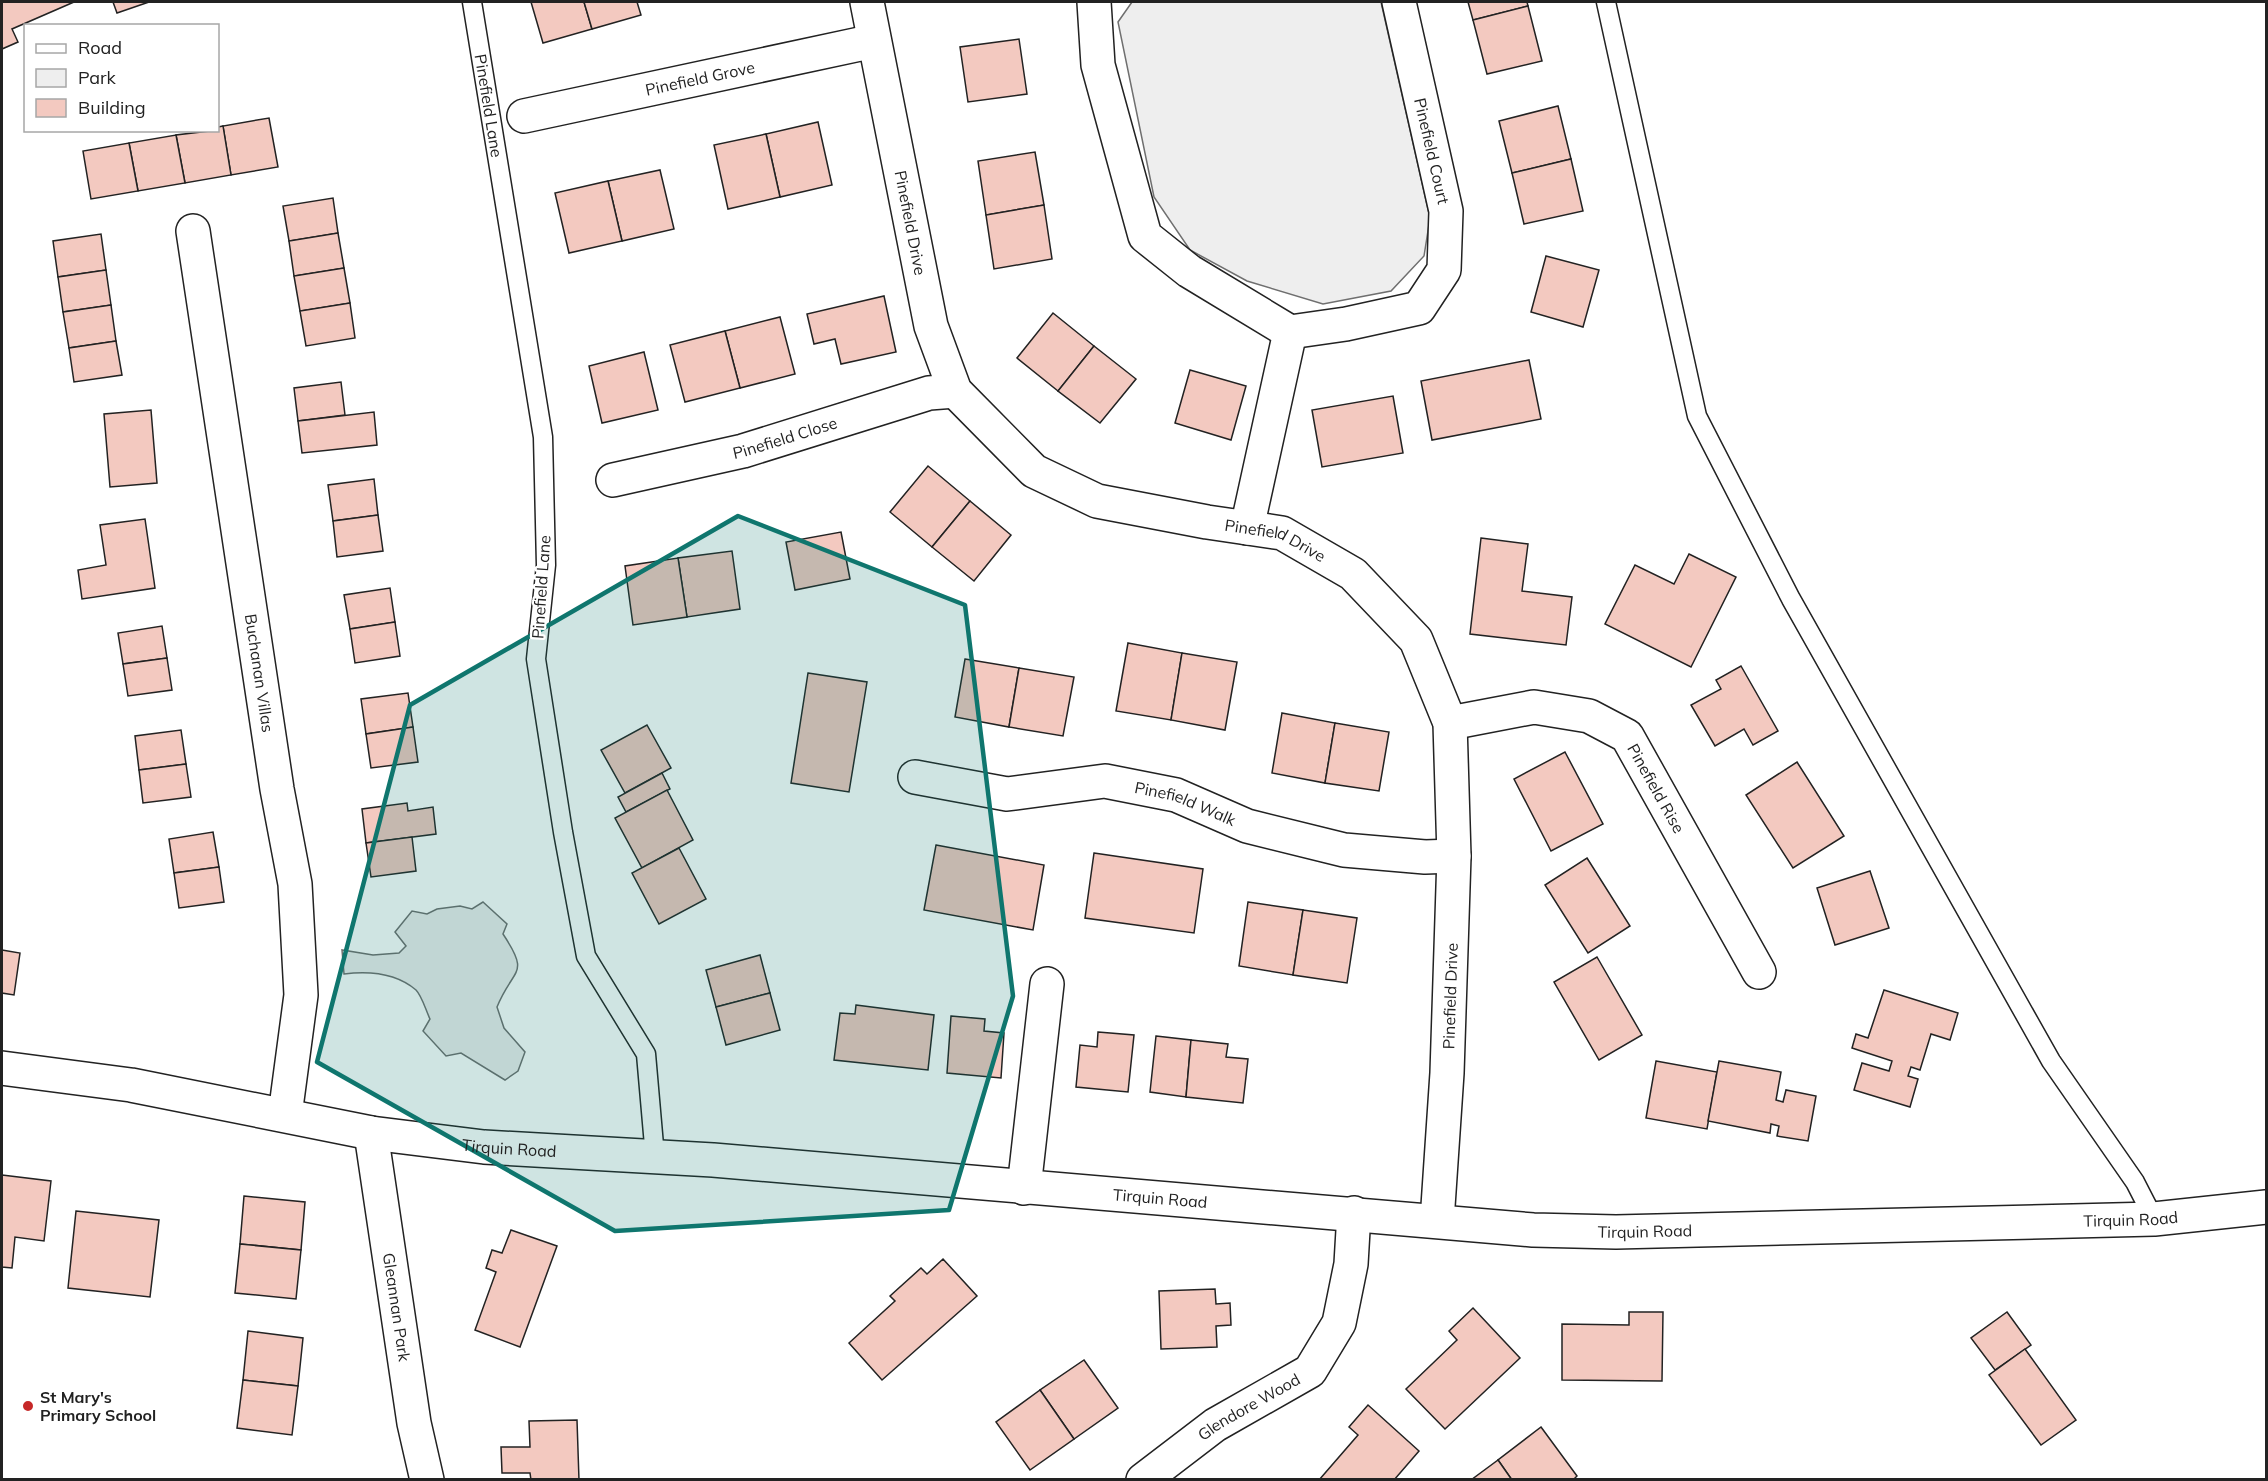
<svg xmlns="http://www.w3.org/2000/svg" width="2268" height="1481" viewBox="0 0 2268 1481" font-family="Mulish,sans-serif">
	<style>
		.green { fill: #eee; stroke: #6f6f6f; stroke-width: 1.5 }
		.building { fill: #f3c9c0; stroke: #222; stroke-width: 1.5 }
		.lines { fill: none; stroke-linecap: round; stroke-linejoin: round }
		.lane-casing { stroke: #222; stroke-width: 21 }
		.street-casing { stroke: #222; stroke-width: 36 }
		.lane { stroke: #fff; stroke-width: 18 }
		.street { stroke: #fff; stroke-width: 33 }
		.marked { fill: #0f766e; fill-opacity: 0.2; stroke: #0f766e; stroke-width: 4.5; stroke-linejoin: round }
		.poi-dot { fill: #c62828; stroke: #fff; stroke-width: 2 }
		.labels { text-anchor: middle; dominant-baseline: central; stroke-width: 4.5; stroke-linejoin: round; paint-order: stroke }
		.street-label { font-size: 16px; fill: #222; stroke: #fff }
		.poi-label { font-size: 16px; font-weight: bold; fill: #222; stroke: #fff; text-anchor: start }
	</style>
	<rect width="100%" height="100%" fill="#fff"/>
	<g class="green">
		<path d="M1132,2h249l49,216 -6,38 -33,35 -68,13 -76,-23 -57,-31 -36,-53 -36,-175z"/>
		<path d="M483,902l24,22 -4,10c28,42 10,33 -6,73l7,21 21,24 -7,19 -13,9 -44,-27 -15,3 -23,-25 7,-12c-4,-8 -8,-23 -14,-29 -20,-17 -48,-19 -72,-16l-2,-24 31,5 26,-2 7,-7 -11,-14 17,-21 15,3 10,-5 23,-3 12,3z"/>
	</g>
	<g class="building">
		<path d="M2,2h72l-62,27 6,13 -16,7z"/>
		<path d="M113,2h36l-32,11z"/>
		<path d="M531,2h53l8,27 -49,14z"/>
		<path d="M584,2h53l4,13 -49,14z"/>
		<path d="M1468,2h59l1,4 -55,14z"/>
		<path d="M1528,6l14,55 -55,13 -14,-54z"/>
		<path d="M1019,39l8,55 -59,8 -8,-55z"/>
		<path d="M1558,106l13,53 -59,14 -13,-52z"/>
		<path d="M269,118l9,49 -47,8 -8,-49z"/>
		<path d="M818,122l14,63 -52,12 -14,-63z"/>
		<path d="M223,126l8,49 -46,8 -9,-48 42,-5v-3z"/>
		<path d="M766,134l14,63 -52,12 -14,-64z"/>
		<path d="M176,135l9,48 -47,8 -9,-48z"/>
		<path d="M129,143l9,48 -47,8 -8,-48z"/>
		<path d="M1035,152l9,53 -58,10 -8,-54z"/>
		<path d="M1571,159l12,52 -59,13 -12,-51z"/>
		<path d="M660,170l14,59 -52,12 -14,-60z"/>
		<path d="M608,181l14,60 -53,12 -14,-60z"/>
		<path d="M333,198l5,35 -49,8 -6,-35z"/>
		<path d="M1044,205l8,54 -58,10 -8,-54z"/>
		<path d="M338,233l6,35 -50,8 -5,-35z"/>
		<path d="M101,234l5,36 -48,7 -5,-36z"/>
		<path d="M1546,256l53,14 -16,57 -52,-15z"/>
		<path d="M344,268l6,35 -50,8 -6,-35z"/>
		<path d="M106,270l5,35 -48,7 -5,-35z"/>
		<path d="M884,296l12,56 -55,12 -6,-25 -21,5 -7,-30z"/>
		<path d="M350,303l5,35 -49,8 -6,-35z"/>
		<path d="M111,305l5,36 -47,7 -6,-36z"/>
		<path d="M1053,313l41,33 -36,45 -41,-33z"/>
		<path d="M780,317l15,57 -55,14 -15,-57z"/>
		<path d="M725,331l15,57 -55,14 -15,-57z"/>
		<path d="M116,341l6,34 -48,7 -5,-34z"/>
		<path d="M1094,346l42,33 -36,44 -42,-32z"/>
		<path d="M644,352l14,58 -56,13 -13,-57z"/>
		<path d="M1529,360l12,59 -109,21 -11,-59z"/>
		<path d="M1190,370l56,16 -15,54 -56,-17z"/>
		<path d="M341,382l4,33 -47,6 -4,-33z"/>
		<path d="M1393,396l10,57 -81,14 -10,-57z"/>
		<path d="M151,410l6,73 -47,4 -6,-73z"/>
		<path d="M374,412l3,33 -75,8 -4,-32z"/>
		<path d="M928,466l42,35 -38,46 -42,-35z"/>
		<path d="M374,479l4,36 -45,6 -5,-36z"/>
		<path d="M970,501l41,34 -37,46 -42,-34z"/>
		<path d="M378,515l5,36 -46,6 -4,-36z"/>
		<path d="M145,519l10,69 -73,11 -4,-29 28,-5 -6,-40z"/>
		<path d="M841,532l9,47 -55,11 -9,-48z"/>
		<path d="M1481,538l47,6 -6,47 50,6 -6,48 -96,-11z"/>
		<path d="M732,551l8,58 -53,8 -9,-59z"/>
		<path d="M1689,554l47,23 -45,90 -86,-43 30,-59 39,19z"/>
		<path d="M678,558l9,59 -54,8 -8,-59z"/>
		<path d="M390,588l5,34 -45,7 -6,-34z"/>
		<path d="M395,622l5,34 -45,7 -5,-34z"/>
		<path d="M162,626l5,32 -44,6 -5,-31z"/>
		<path d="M1128,643l54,10 -11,67 -55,-9z"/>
		<path d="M1182,653l55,9 -12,68 -54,-10z"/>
		<path d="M167,658l5,32 -44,6 -5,-32z"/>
		<path d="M965,659l54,9 -10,59 -54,-10z"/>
		<path d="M1741,666l37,65 -25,14 -9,-16 -29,17 -24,-41 30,-16 -5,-9z"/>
		<path d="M1019,668l55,9 -11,59 -54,-9z"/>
		<path d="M808,673l59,9 -18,110 -58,-9z"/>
		<path d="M408,693l5,34 -47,7 -5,-35z"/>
		<path d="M1282,713l53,10 -10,60 -53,-10z"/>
		<path d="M1335,723l54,9 -10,59 -54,-8z"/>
		<path d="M647,725l24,43 -46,25 -24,-43z"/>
		<path d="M413,727l5,35 -47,6 -5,-34z"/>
		<path d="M181,730l5,34 -47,6 -4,-34z"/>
		<path d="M1565,752l38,72 -52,27 -37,-72z"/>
		<path d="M1797,762l47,74 -51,32 -47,-73z"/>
		<path d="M186,764l5,33 -48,6 -4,-33z"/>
		<path d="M662,773l8,16 -44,23 -8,-15z"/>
		<path d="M667,790l26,50 -51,28 -27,-50z"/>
		<path d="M407,803l1,8 25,-4 3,27 -70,9 -4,-34z"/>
		<path d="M213,832l6,35 -45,6 -5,-34z"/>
		<path d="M412,837l4,34 -45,6 -5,-34z"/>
		<path d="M936,845l108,20 -11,65 -109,-20z"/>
		<path d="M679,848l27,51 -47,25 -27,-51z"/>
		<path d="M1094,853l109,16 -9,64 -109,-15z"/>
		<path d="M1587,858l43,68 -42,27 -43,-68z"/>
		<path d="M219,867l5,35 -45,6 -5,-35z"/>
		<path d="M1870,871l19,57 -54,17 -18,-57z"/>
		<path d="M1248,902l55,8 -10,65 -54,-9z"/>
		<path d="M1303,910l54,8 -10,65 -54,-8z"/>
		<path d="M2,950l18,3 -6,42 -12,-2z"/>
		<path d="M760,955l10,38 -54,14 -10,-37z"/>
		<path d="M1597,957l45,78 -43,25 -45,-78z"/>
		<path d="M1884,990l74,23 -8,27 -19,-6 -11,36 -9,-3 -3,9 10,3 -8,28 -56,-17 8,-27 27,8 3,-10 -40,-13 4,-14 12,4z"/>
		<path d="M770,993l10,37 -54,15 -10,-38z"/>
		<path d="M856,1005l78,10 -6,55 -94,-10 6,-47 15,1z"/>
		<path d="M951,1016l34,3 -1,12 20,2 -3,45 -54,-5z"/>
		<path d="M1098,1032l36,3 -6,57 -52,-5 4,-42 17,2z"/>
		<path d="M1156,1036l35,4 -5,57 -36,-5z"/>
		<path d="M1191,1040l37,4 -2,13 22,2 -5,44 -57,-6z"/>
		<path d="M1656,1061l61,11 -10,57 -61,-11z"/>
		<path d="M1719,1061l62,11 -5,28 7,2 3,-12 30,6 -8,45 -31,-5 2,-10 -8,-2 -1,9 -62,-12z"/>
		<path d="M2,1175l49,6 -7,60 -29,-4 -3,31 -10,-1z"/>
		<path d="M244,1196l61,6 -4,48 -61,-6z"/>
		<path d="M76,1211l83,9 -9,77 -82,-9z"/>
		<path d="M511,1230l46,16 -37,101 -45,-17 21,-58 -10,-4 6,-18 10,3z"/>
		<path d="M240,1244l61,6 -5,49 -61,-6z"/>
		<path d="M943,1259l34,37 -95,84 -33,-37 46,-42 -5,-5 31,-28 6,6z"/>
		<path d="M1215,1289l1,15 14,-1 1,22 -15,1 1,21 -56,2 -2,-58z"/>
		<path d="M1473,1308l47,50 -75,71 -39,-40 51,-49 -8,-9z"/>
		<path d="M1629,1312h34l-1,69 -100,-1v-56l67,1z"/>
		<path d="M2007,1312l24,33 -36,25 -24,-32z"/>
		<path d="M248,1331l55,7 -5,48 -55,-6z"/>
		<path d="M2025,1349l51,71 -35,25 -52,-70z"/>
		<path d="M1084,1360l34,48 -44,31 -34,-49z"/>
		<path d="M243,1380l55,6 -6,49 -55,-7z"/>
		<path d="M1040,1390l34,49 -44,31 -34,-48z"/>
		<path d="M1368,1405l51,46 -25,29h-75l39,-45 -9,-8z"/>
		<path d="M577,1420l2,60h-48l-1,-7h-28l-1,-26h29l-1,-26z"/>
		<path d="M1541,1427l36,49 -4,4h-61l-14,-20z"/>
		<path d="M1498,1460l14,20h-41z"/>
	</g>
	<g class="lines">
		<g class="lane-casing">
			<g id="lane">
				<path id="s1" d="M472,2l71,435 3,128 -10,94 27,173 23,124 60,98 9,103"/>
				<path d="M1606,2l91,414 94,183 260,462 84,121 19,37"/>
			</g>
		</g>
		<g class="street-casing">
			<g id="street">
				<path id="s2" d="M867,2l64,324 24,65 79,80 63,30 110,21 75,11 71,41 63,66 34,83 4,133 -7,217 -10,148"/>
				<path d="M1094,2l4,63 47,171 44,35 101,61 56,-8 73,-16 25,-38 2,-59 -47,-209"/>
				<path id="s3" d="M524,116l350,-75"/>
				<path id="s4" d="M193,231l84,558 18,95 6,111 -16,120"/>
				<path id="s5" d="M613,480l130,-29 186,-58 26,-2"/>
				<path d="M1247,528l43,-196"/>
				<path id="s6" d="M1450,723l84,-16 55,9 38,20 132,236"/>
				<path id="s7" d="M915,777l92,17 98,-13 71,14 71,31 97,24 81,7 29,-1"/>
				<path id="s8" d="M2,1068l129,17 240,48 113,14 229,13 820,70 83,2 538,-13 112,-12"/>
				<path id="s9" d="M371,1133l43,290 13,57"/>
				<path d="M1024,1188l23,-204"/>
				<path id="s10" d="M1143,1480l72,-55 95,-54 29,-48 12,-59 3,-51"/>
			</g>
		</g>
		<use href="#lane" class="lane"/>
		<use href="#street" class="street"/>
	</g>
	<path class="marked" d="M738,516l227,89 48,391 -64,214 -334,21 -298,-169 93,-357z"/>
	<circle class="poi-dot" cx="28" cy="1406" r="6"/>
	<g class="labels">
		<g class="street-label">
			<text stroke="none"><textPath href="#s3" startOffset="180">Pinefield Grove</textPath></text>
			<text stroke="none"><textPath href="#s1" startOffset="105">Pinefield Lane</textPath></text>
			<text transform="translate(1432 151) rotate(77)">Pinefield Court</text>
			<text stroke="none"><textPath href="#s2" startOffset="225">Pinefield Drive</textPath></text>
			<text stroke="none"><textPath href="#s5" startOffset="177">Pinefield Close</textPath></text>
			<text stroke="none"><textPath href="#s2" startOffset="765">Pinefield Drive</textPath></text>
			<text transform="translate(541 587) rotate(-86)">Pinefield Lane</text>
			<text stroke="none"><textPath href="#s4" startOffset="447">Buchanan Villas</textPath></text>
			<text stroke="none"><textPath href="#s6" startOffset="244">Pinefield Rise</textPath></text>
			<text stroke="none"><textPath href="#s7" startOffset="276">Pinefield Walk</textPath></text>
			<text transform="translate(1450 996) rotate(-88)">Pinefield Drive</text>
			<text stroke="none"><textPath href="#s8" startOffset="514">Tirquin Road</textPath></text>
			<text stroke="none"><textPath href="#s8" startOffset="1167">Tirquin Road</textPath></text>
			<text stroke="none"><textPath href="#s8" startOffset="2139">Tirquin Road</textPath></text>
			<text stroke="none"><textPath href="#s8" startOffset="1653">Tirquin Road</textPath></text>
			<text stroke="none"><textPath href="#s9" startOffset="176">Gleannan Park</textPath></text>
			<text stroke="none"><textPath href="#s10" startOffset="129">Glendore Wood</textPath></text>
		</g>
		<g class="poi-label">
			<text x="40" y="1397">St Mary's<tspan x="40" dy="18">Primary School</tspan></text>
		</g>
	</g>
	<rect width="2268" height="1481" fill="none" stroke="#222222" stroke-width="6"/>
	<rect x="24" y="24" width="195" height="108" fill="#ffffff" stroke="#a7a7a7" stroke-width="1.5"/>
	<rect x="36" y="44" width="30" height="9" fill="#ffffff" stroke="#a7a7a7" stroke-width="1.5"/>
	<text x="78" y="54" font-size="18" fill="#222222">Road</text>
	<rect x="36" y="69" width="30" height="18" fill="#eeeeee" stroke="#a7a7a7" stroke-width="1.5"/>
	<text x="78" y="84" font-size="18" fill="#222222">Park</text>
	<rect x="36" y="99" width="30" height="18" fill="#f3c9c0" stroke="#a7a7a7" stroke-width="1.5"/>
	<text x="78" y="114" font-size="18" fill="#222222">Building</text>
</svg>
